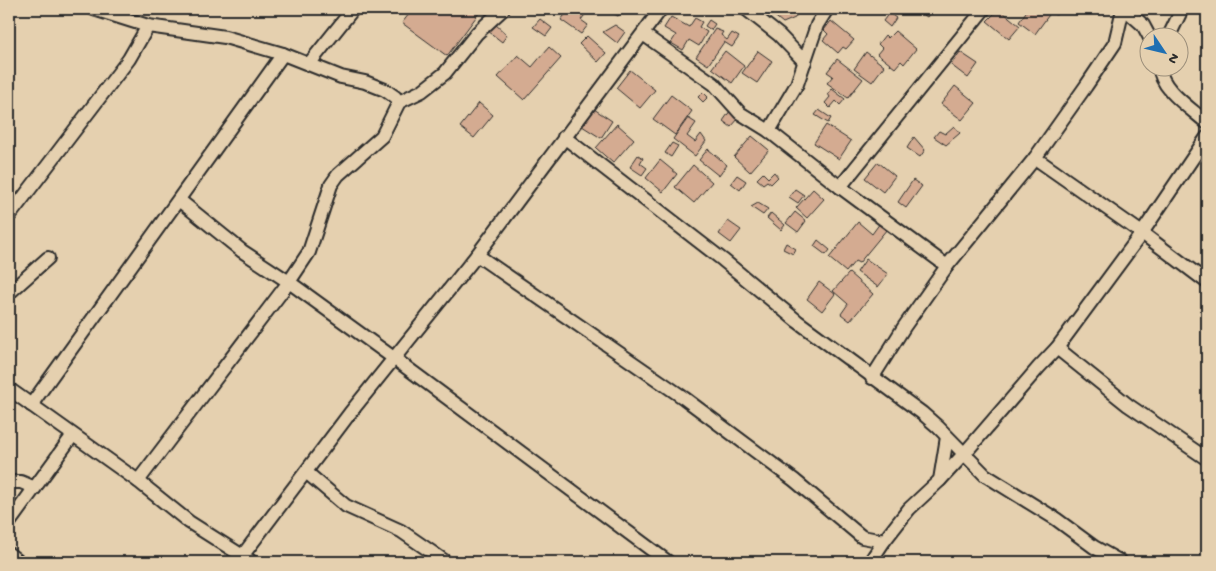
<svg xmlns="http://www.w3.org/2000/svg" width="1216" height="571" viewBox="0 0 1216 571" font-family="'Gochi Hand',sans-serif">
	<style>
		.building { fill: #d4ab91; stroke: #2b2b2b }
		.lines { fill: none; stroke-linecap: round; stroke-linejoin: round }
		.street-casing { stroke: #2b2b2b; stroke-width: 16 }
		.street { stroke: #e5d0af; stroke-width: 12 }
	</style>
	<rect width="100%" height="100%" fill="#e5d0af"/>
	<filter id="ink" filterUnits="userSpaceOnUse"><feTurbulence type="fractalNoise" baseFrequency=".02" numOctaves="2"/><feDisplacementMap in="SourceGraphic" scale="10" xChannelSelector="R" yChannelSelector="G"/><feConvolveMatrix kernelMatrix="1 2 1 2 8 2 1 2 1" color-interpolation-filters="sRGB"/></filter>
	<g filter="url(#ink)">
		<g class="building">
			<path d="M413,9h69l-35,47 -45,-33z"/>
			<path d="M578,9h4l5,3 -6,8 7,5 -7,9 -20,-14 6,-8 5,4z"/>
			<path d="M608,9h17l-7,7 -11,-6z"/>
			<path d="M766,9h33l-4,9 -12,5z"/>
			<path d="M915,9h18l-6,8z"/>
			<path d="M999,9l21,17 -11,13 -22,-18z"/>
			<path d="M1028,9h33l-5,6 -5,-3 -16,22 -16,-12z"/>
			<path d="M889,13l7,5 -6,9 -7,-6z"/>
			<path d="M671,17l18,10 6,-9 7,4 -3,5 8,5 -8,14 -10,-6 -6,10 -12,-7 5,-8 -12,-7z"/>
			<path d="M540,19l12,9 -6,8 -13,-9z"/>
			<path d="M709,20l6,4 -4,6 -6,-4z"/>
			<path d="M831,21l23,19 -8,9 -3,-2 -5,6 -15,-13 5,-6 -4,-4z"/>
			<path d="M494,23l13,12 -5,7 -14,-11z"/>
			<path d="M615,25l10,7 -8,11 -14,-11z"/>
			<path d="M715,29l8,3 -2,3 6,5 5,-7 7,4 -7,10 -8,-5 -16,23 -12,-8z"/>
			<path d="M895,31l21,18 -12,15 -3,-3 -6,7 -18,-14 5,-6 -4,-4 7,-9 3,3z"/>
			<path d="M587,36l19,17 -8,9 -19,-18z"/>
			<path d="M549,47l12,11 -37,42 -26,-23 20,-22 14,12z"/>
			<path d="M725,51l19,15 -12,17 -20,-15z"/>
			<path d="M758,51l14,10 -15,22 -15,-10z"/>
			<path d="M866,52l18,14 -12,16 -18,-13z"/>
			<path d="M960,52l18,12 -10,14 -17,-13z"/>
			<path d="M837,59l26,20 -15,19 -21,-15 6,-7 -6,-4z"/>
			<path d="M630,70l25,20 -15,18 -24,-20z"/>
			<path d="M955,86l21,17 -14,17 -21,-16z"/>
			<path d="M832,89l13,10 -5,6 -4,-4 -6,7 -5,-5 5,-6 -2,-3z"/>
			<path d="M703,92l5,5 -5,5 -5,-5z"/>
			<path d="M671,95l21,16 -17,24 -22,-16z"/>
			<path d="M479,103l14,12 -19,23 -14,-11z"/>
			<path d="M594,109l18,12 -11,17 -19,-12z"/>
			<path d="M819,110l12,8 -3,5 -13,-8z"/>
			<path d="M730,111l9,7 -8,9 -8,-6z"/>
			<path d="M688,118l8,5 -9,13 8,6 6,-8 5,7 -11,15 -22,-17z"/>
			<path d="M617,124l17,15 -21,24 -17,-15z"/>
			<path d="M826,125l25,16 -12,18 -25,-16z"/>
			<path d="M954,126l6,7 -14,12 -12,-8 5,-6 6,3z"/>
			<path d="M752,136l17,14 -19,22 -16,-15z"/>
			<path d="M914,137l11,13 -5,7 -13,-9z"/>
			<path d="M672,143l6,3 -7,11 -6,-4z"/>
			<path d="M708,149l19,16 -8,11 -20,-16z"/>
			<path d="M638,155l5,3 -3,5 7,5 -5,7 -12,-8z"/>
			<path d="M660,160l17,14 -14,18 -17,-14z"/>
			<path d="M878,162l17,14 -12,16 -18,-14z"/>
			<path d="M693,165l19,17 -18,21 -19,-16z"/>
			<path d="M774,172l4,5 -7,7 -4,-3 -4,3 -6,-5 6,-6 5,5z"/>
			<path d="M737,175l9,6 -6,9 -9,-7z"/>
			<path d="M913,180l9,6 -16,22 -8,-6z"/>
			<path d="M795,189l9,6 -6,8 -9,-6z"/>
			<path d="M813,189l11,10 -17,19 -11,-10z"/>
			<path d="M758,203l10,6 -5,6 -12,-8z"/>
			<path d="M795,212l11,9 -8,11 -12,-9z"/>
			<path d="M771,213l14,12 -4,5 -14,-12z"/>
			<path d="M728,221l13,9 -10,13 -12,-9z"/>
			<path d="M858,222l14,12 8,-11 7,6 -28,34 -4,-2 -9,11 -17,-14z"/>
			<path d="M818,240l12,10 -4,5 -12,-9z"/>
			<path d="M786,243l10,6 -3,5 -10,-5z"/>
			<path d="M866,259l22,15 -10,13 -21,-15z"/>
			<path d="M849,273l24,21 -23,27 -9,-7 7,-10 -15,-13z"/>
			<path d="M819,282l16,12 -13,17 -15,-12z"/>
		</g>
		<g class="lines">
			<g class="street-casing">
				<g id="street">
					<path d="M94,9l54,17 77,11 58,17 58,23 24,5 20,8 10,7 4,5"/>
					<path d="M746,9l33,26 26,27"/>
					<path d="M1125,9l18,16 7,13"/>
					<path d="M643,34l71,50 26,29 29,18 71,56 107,79"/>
					<path d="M1168,38l14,-29"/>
					<path d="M309,64l44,-55"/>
					<path d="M1160,68c0,21 32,41 47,55"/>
					<path d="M769,131l28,-47 20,-59 10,-16"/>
					<path d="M564,137l159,123 74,61 125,92 16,14 47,48 71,44 38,28 27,15"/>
					<path d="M1035,158l107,75 65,49"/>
					<path d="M840,187l144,-178"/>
					<path d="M179,200l63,51 47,31 106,77 273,203"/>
					<path d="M10,215l119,-156 19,-33"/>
					<path d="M477,255l207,143 110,82 68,57 22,4"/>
					<path d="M9,293l39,-35"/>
					<path d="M1057,348l71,57 79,54"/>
					<path d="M872,378l32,-51 43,-61 88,-108 51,-72 29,-43 8,-34"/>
					<path d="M9,389l129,92 51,41 63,40"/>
					<path d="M31,405l252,-351"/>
					<path d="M306,472l40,34 55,25 45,31"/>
					<path d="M940,480l7,-43"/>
					<path d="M138,481l151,-199 20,-30 22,-67 7,-10 44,-39 17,-34 23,-11 23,-18 32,-40 26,-24"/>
					<path d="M9,482h12l14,6"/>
					<path d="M9,523l64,-88"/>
					<path d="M9,554l10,8"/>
					<path d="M243,555l107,-142 127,-158 184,-246"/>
					<path d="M870,562l14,-21 25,-32 31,-29 24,-26 75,-87 18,-19 85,-115 65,-96"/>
				</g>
			</g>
			<use href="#street" class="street"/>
		</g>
	</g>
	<rect width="1216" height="571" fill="none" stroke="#e5d0af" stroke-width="30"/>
	<rect x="15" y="15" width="1186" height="541" fill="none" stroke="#2b2b2b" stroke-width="2" filter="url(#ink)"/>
	<g transform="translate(1164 52) rotate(125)"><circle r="24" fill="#e5d0af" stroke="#9b8e7a"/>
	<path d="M0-4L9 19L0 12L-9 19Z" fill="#1f6fb2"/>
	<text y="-8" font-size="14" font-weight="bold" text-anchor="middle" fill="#2b2b2b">N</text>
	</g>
</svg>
